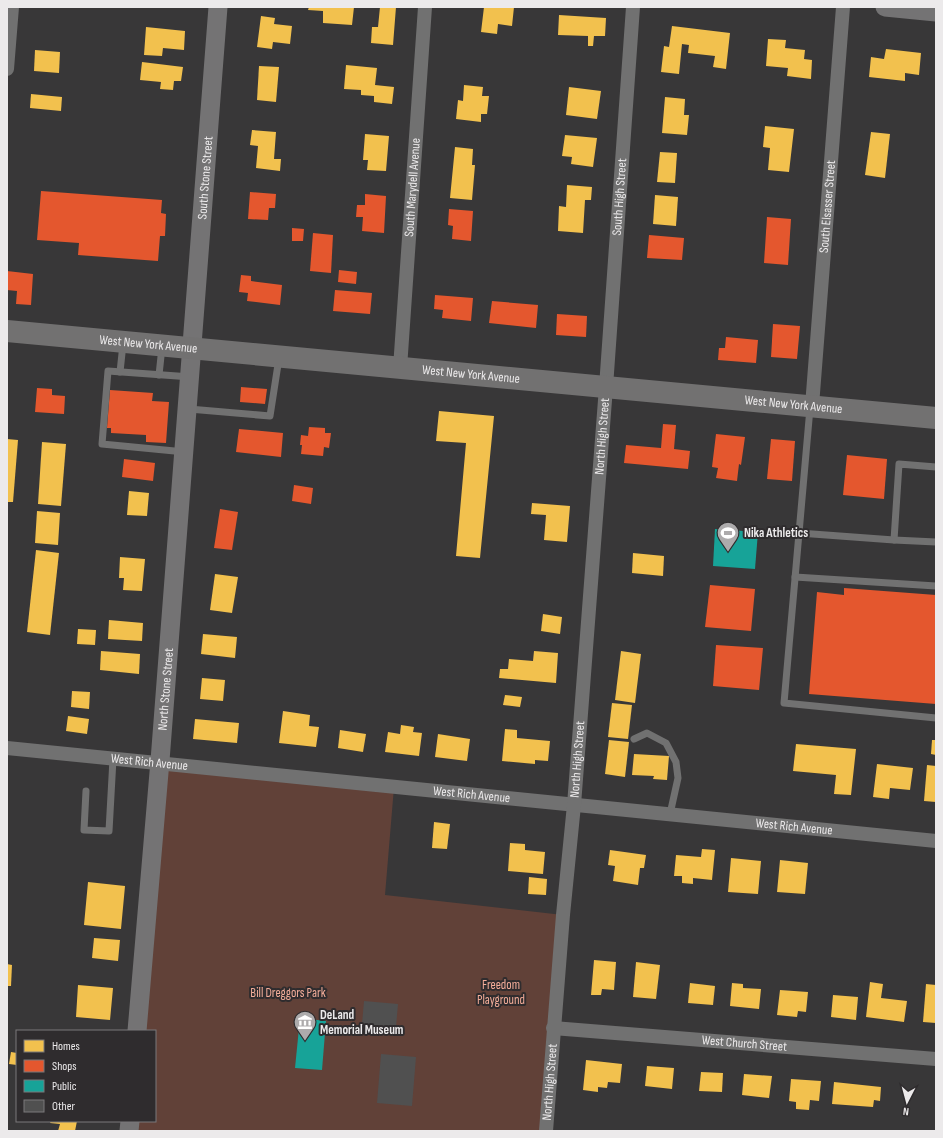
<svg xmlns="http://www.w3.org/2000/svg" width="943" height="1138" viewBox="0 0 943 1138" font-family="'Sofia Sans Condensed',sans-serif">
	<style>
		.green { fill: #614138 }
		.homes { fill: #f2c14e }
		.shops { fill: #e4572e }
		.public { fill: #17a398 }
		.building { fill: #505050 }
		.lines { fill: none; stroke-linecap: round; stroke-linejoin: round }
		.lane { stroke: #717171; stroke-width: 7 }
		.street { stroke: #717171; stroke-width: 14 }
		.secondary { stroke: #747374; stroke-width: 19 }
		.primary { stroke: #727171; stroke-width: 22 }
		.labels { text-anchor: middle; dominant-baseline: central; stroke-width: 4; stroke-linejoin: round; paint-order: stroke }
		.street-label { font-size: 13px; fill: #eceaeb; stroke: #2f2c2e }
		.poi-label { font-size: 13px; font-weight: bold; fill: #eceaeb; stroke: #2f2c2e; text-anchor: start }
		.park-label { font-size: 13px; fill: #f5ae9a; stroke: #2f2c2e }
	</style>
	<rect width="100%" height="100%" fill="#383738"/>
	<path class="green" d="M161,764l233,23 -9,108 178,20 -17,216h-417l1,-10h25v-90h-18z"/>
	<g class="homes">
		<path d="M309,7h45l-2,18 -29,-2v-12l-15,-1z"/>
		<path d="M380,7h16l-3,38 -22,-2 1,-16h6z"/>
		<path d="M484,7h30l-2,19 -14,-2 -1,10 -16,-2z"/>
		<path d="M559,15l47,3 -1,18h-11l-1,10h-5v-10l-30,-1z"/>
		<path d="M261,16l14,2 -1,6 18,2 -2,18 -17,-2 -1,7 -15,-2z"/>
		<path d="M672,26l58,7 -4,36 -13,-2 2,-11 -27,-3 1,-8 -7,-1 -3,30 -18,-2 3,-26 5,1z"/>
		<path d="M146,27l39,4 -1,19 -21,-2 -1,8 -18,-1z"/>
		<path d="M768,39l18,1 -1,8 20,2 -1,9 8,1 -1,19 -24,-3 1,-8 -22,-2z"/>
		<path d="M886,49l35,4 -2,22 -14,-2v8l-36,-4 2,-20 13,2z"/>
		<path d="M35,50l25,2 -1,21 -25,-2z"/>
		<path d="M142,62l41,5 -2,14h-7l-1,9 -13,-1 1,-7 -21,-2z"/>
		<path d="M346,65l31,3 -2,17 19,2 -2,17 -18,-2v-6l-13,-1v-5l-17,-1z"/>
		<path d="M259,66l20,1 -3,35 -19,-2z"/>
		<path d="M464,85l19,2 -1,9h7l-2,18h-6v8l-25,-3 2,-19 5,1z"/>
		<path d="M569,87l32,4 -4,28 -31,-4z"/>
		<path d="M31,94l31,3 -1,14 -31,-3z"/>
		<path d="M665,97l20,2 -1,16h5l-2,20 -25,-2z"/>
		<path d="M765,126l29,3 -5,43 -21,-2 2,-22 -7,-1z"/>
		<path d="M252,130l24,2 -2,27h7l-1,12 -24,-3 2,-22 -8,-1z"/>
		<path d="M871,132l19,2 -5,44 -20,-3z"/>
		<path d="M365,134l24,2 -3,35 -19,-1 1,-10h-5z"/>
		<path d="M565,135l32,3 -4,29 -22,-3 1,-7 -10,-1z"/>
		<path d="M455,147l18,2 -1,16h3l-3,35 -22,-2z"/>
		<path d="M660,152l17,1 -2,30 -18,-1z"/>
		<path d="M567,185l25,2 -1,13h-6l-2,33 -25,-2 1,-25 7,1z"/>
		<path d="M655,195l23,2 -2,29 -23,-2z"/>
		<path d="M439,411l55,5 -14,142 -24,-2 10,-113 -30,-2z"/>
		<path d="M7,439l11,1 -5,62h-6z"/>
		<path d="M42,442l24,2 -5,62 -23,-2z"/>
		<path d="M129,491l20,2 -2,23 -20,-1z"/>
		<path d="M532,503l38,3 -3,36 -23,-2 2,-25 -15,-1z"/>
		<path d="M37,511l23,2 -2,32 -23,-2z"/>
		<path d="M36,550l23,3 -9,82 -23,-3z"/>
		<path d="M633,553l31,3 -1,20 -31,-3z"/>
		<path d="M120,557l25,2 -3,32 -19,-1 1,-12h-5z"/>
		<path d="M215,574l23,3 -6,36 -22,-3z"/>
		<path d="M543,614l19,3 -2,17 -19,-3z"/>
		<path d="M109,620l34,3 -1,18 -34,-2z"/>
		<path d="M78,629l18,1 -1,15 -18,-1z"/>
		<path d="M203,634l34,3 -2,21 -34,-4z"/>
		<path d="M101,651l39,3 -1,20 -39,-4z"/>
		<path d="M534,651l24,2 -2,30 -57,-5 1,-9h8l1,-10 24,2z"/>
		<path d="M621,651l20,3 -6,49 -20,-3z"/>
		<path d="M202,678l23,2 -2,21 -23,-2z"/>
		<path d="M72,691l18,1 -1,17 -18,-2z"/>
		<path d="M505,695l17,2 -2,10 -17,-2z"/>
		<path d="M612,703l20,2 -4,34 -20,-2z"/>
		<path d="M283,711l27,4 -1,11 10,1 -3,20 -37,-4z"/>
		<path d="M68,716l21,3 -2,15 -21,-3z"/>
		<path d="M195,719l44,4 -2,20 -44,-4z"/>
		<path d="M401,725l13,2 -1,5 9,1 -3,23 -34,-4 3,-20 12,2z"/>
		<path d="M505,729l12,1v8l33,3 -2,20 -13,-1v4l-33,-3z"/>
		<path d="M340,730l26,4 -3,18 -25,-4z"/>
		<path d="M438,734l32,5 -3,22 -32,-4z"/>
		<path d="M609,740l20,2 -4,35 -20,-3z"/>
		<path d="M932,740h4v15l-5,-1z"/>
		<path d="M796,744l60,5 -5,46 -17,-1 2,-19 -43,-4z"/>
		<path d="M634,754l35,2 -2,24 -14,-1 1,-3 -22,-1z"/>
		<path d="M877,764l36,4 -3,22 -20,-2 -1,11 -16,-2z"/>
		<path d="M927,765l9,1v36l-12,-1z"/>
		<path d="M434,822l16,2 -3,25 -15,-1z"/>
		<path d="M510,843l15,1v6l20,2 -2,22 -35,-3z"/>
		<path d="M702,849l13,1 -3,30 -19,-2v6l-11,-1v-7h-8l2,-21 25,2z"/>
		<path d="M610,850l36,5 -2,13h-4l-2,17 -25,-4 2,-15 -7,-1z"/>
		<path d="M731,858l30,3 -3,33 -30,-2z"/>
		<path d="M780,860l28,3 -3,31 -28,-2z"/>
		<path d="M529,877l18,2 -1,16 -18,-1z"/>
		<path d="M88,882l37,4 -4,43 -37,-4z"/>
		<path d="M94,938l26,2 -2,21 -26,-3z"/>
		<path d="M594,960l22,2 -2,28 -12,-1 -1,6h-10z"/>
		<path d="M636,962l24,3 -4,34 -23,-2z"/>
		<path d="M7,964l5,1 -1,21h-4z"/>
		<path d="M870,982l13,2 -2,14 26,3 -3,21 -38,-5z"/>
		<path d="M690,983l25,3 -2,19 -25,-2z"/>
		<path d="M732,983l11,1v4l18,1 -2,20 -29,-3z"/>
		<path d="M926,984l10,1v38l-13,-1z"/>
		<path d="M78,985l35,3 -3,32 -34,-3z"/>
		<path d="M780,990l28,2 -2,20 -8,-1 -1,6 -20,-2z"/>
		<path d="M833,995l25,2 -2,23 -25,-3z"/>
		<path d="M11,1052l6,1v12l-8,-1z"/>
		<path d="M586,1060l36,4 -2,19 -12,-1 -1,6 -9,-1v5l-15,-2z"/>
		<path d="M647,1066l27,2 -2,21 -27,-3z"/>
		<path d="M701,1072l22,1 -1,19 -23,-1z"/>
		<path d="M744,1074l28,2 -3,22 -27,-3z"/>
		<path d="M791,1079l30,2 -2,20 -9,-1 -1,10 -13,-1v-7l-7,-1z"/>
		<path d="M834,1082l47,5 -1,14 -6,-1 -1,7 -41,-3z"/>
		<path d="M51,1121h26l-2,10h-17l2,-7 -10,-1z"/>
	</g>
	<g class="shops">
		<path d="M41,191l121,9 -1,13 5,1 -1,22h-5l-2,25 -80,-6 1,-12 -42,-3z"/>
		<path d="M250,192l26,2 -1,14h-6l-1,12 -20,-1z"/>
		<path d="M365,194l21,2 -2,37 -22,-2 1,-14h-7l1,-12h8z"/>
		<path d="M449,209l24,2 -2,30 -19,-2 1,-13 -5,-1z"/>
		<path d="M767,217l24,2 -3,46 -24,-2z"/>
		<path d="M292,228l12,1 -1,12h-11z"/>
		<path d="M313,233l20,2 -2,38 -21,-2z"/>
		<path d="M649,235l35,3 -2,22 -35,-2z"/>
		<path d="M339,270l18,2 -1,12 -18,-2z"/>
		<path d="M7,271l26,3 -2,31 -15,-1 1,-13 -10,-1z"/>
		<path d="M241,275l10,1v5l31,4 -2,20 -33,-4 1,-8 -9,-1z"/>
		<path d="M335,290l37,3 -2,21 -37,-3z"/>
		<path d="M435,295l38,3 -2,23 -29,-3 1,-8 -9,-1z"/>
		<path d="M492,301l46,4 -2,23 -47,-5z"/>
		<path d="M557,314l30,2 -1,21 -30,-2z"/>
		<path d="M773,324l27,2 -3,33 -26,-2z"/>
		<path d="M726,337l32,3 -2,23 -38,-3 1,-12h6z"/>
		<path d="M241,387l26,2 -2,15 -25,-2z"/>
		<path d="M37,388l15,1v6l13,1 -1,18 -29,-2z"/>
		<path d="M110,390l43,3 -1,8 17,1 -3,41 -20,-1v-7l-35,-2v-5h-4z"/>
		<path d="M663,424l13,1 -2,24 16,2 -2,18 -64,-6 2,-18 35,3z"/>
		<path d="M309,427l16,1v5h6l-2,15 -5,-1 -1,9 -22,-2 1,-9h-2l1,-10 7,1z"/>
		<path d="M239,429l44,4 -2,24 -45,-5z"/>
		<path d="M716,434l29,3 -4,28 -2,-1 -2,17 -21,-3 2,-10 -6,-1z"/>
		<path d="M771,439l24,2 -3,40 -25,-2z"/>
		<path d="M847,455l40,4 -3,40 -41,-4z"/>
		<path d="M124,459l31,4 -2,18 -31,-4z"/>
		<path d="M294,485l19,3 -2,16 -19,-3z"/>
		<path d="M220,509l18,3 -6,38 -18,-2z"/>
		<path d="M710,585l45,4 -4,42 -46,-4z"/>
		<path d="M844,588l92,7v109l-127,-10 8,-102 27,3z"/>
		<path d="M716,645l47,3 -4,42 -46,-4z"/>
	</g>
	<g class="public">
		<path d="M715,529l43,3 -3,37 -42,-3z"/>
		<path d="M300,1018l26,3 -4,49 -27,-2z"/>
	</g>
	<g class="building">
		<path d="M364,1001l34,3 -2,23 -34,-3z"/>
		<path d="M381,1054l35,3 -4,49 -35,-3z"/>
	</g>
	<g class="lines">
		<g class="lane">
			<path d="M120,372l3,-28"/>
			<path d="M159,375l3,-28"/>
			<path d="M189,409l81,7 9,-58"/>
			<path d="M185,452l-83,-8 6,-73 83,6"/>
			<path d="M936,467l-37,-3 -5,76 -95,-7 -15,170 152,15"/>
			<path d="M799,533l11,-125"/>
			<path d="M894,540l42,2"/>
			<path d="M795,577l141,9"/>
			<path d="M634,739l13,-6 19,10 10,19 2,16 -8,36"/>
			<path d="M86,791l-2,39 25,1 4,-72"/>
		</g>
		<g class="street">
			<path d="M7,69l5,-62"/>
			<path id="s1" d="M400,368l25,-361"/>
			<path id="s2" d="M812,406l31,-399"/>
			<path id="s3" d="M7,748l929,93"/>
			<path id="s4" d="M553,1028l383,31"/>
			<path id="s5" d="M546,1131l17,-216 11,-110 32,-418 27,-380"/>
		</g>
		<g class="secondary">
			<path d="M885,7l51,5"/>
			<path id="s6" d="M137,1031c30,-341 56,-682 81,-1024"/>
			<path d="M129,1131l1,-10"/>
		</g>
		<path class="primary" id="s7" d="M7,331l929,87"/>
	</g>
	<defs>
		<g id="stadium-pin" transform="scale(1.15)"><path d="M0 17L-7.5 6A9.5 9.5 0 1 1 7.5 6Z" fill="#adabac" stroke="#2f2c2e"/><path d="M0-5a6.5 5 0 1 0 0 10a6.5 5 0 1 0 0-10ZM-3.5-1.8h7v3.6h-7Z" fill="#fff"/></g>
		<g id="museum-pin" transform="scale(1.15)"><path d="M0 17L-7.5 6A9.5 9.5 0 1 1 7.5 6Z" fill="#adabac" stroke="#2f2c2e"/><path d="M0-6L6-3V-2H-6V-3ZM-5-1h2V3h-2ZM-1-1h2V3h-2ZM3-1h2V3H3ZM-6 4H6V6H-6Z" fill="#fff"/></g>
	</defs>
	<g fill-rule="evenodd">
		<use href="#stadium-pin" x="728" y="533"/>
		<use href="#museum-pin" x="305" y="1022"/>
	</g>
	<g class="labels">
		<g class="street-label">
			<text stroke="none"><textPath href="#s6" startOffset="856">South Stone Street</textPath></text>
			<text stroke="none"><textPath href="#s1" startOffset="181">South Marydell Avenue</textPath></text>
			<text stroke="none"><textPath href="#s5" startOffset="937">South High Street</textPath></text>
			<text stroke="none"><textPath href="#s2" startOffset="200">South Elsasser Street</textPath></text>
			<text stroke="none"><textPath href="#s7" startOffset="142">West New York Avenue</textPath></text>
			<text stroke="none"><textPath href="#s7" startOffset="466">West New York Avenue</textPath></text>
			<text stroke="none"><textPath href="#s7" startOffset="790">West New York Avenue</textPath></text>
			<text stroke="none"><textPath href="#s5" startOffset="697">North High Street</textPath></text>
			<text stroke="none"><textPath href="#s6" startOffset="343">North Stone Street</textPath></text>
			<text stroke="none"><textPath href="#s5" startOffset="373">North High Street</textPath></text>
			<text stroke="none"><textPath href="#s3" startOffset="143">West Rich Avenue</textPath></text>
			<text stroke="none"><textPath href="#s3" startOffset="467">West Rich Avenue</textPath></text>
			<text stroke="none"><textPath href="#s3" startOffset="791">West Rich Avenue</textPath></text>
			<text stroke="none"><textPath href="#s4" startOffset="192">West Church Street</textPath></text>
			<text stroke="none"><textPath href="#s5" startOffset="49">North High Street</textPath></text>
		</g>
		<g class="poi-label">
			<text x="744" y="533">Nika Athletics</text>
			<text x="320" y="1015">DeLand<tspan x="320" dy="15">Memorial Museum</tspan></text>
		</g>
		<g class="park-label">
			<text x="501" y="985">Freedom<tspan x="501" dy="15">Playground</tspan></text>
			<text x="288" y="993">Bill Dreggors Park</text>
		</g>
	</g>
	<rect width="943" height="1138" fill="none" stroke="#eceaeb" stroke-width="16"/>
	<rect x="16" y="1030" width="140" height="92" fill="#2f2c2e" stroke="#7b787a"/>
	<rect x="24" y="1040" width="20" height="12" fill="#f2c14e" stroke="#7b787a"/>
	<text x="52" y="1050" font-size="12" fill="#eceaeb">Homes</text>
	<rect x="24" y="1060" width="20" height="12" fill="#e4572e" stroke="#7b787a"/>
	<text x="52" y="1070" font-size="12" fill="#eceaeb">Shops</text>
	<rect x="24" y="1080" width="20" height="12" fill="#17a398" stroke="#7b787a"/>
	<text x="52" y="1090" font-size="12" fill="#eceaeb">Public</text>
	<rect x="24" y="1100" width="20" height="12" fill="#505050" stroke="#7b787a"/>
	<text x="52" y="1110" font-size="12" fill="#eceaeb">Other</text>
	<g transform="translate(907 1102) rotate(186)" stroke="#2f2c2e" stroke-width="3" paint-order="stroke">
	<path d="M0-3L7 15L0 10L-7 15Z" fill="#eceaeb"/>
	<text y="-6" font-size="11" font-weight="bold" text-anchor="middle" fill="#eceaeb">N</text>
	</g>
</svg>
